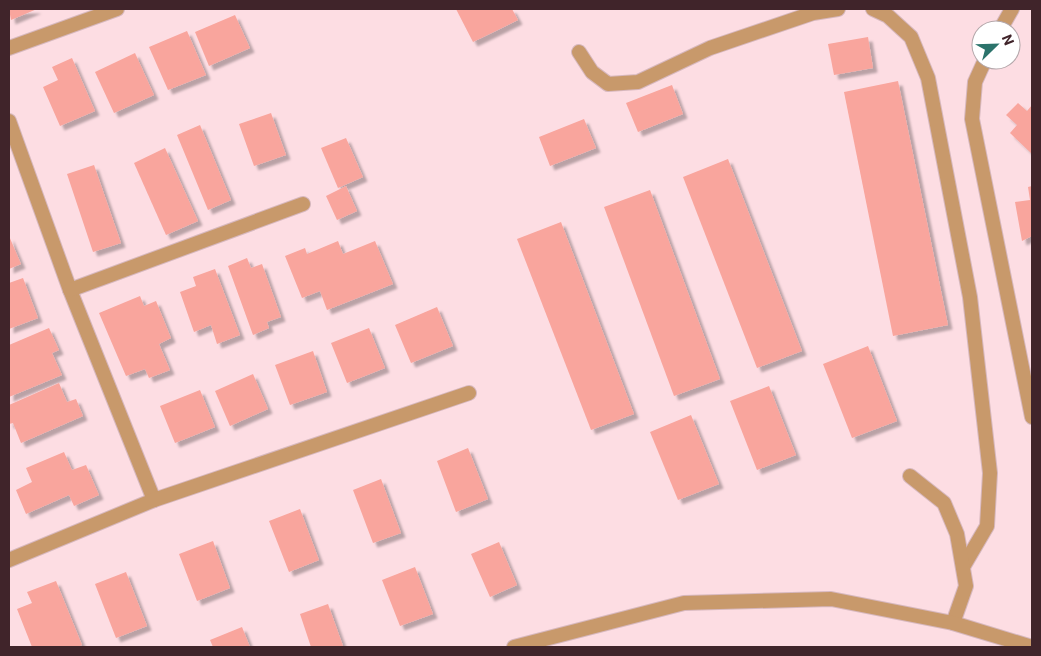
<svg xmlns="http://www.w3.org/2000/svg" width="1041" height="656" viewBox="0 0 1041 656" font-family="Roboto,sans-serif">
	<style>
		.building { fill: #f9a59d; filter: url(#shadow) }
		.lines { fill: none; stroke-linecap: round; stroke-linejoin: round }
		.service-casing { stroke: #d7b8be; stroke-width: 16 }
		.minor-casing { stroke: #d7b8be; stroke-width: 16 }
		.service { stroke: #c8996b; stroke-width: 14 }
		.minor { stroke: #c8996b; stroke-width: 14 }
	</style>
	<defs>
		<filter id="shadow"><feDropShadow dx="4.5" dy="4.5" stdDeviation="1" flood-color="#0004"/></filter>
	</defs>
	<rect width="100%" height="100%" fill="#fddde3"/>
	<g class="building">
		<path d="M9,9h28l-26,11z"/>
		<path d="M456,9h56l6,11 -45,22z"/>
		<path d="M235,15l15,33 -41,18 -14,-34z"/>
		<path d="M187,31l19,44 -38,15 -19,-43z"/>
		<path d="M868,37l5,31 -39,7 -6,-31z"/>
		<path d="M135,53l19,42 -40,18 -19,-41z"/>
		<path d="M72,58l23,53 -35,15 -17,-39 15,-7 -6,-13z"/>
		<path d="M898,81l50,244 -55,11 -49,-244z"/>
		<path d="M672,85l11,29 -45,18 -12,-29z"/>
		<path d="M1018,103l9,8 5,-6v49l-22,-21 7,-8 -11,-10z"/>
		<path d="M271,113l15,42 -32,11 -15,-42z"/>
		<path d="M584,119l12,29 -46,18 -11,-29z"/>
		<path d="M200,125l31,75 -23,10 -31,-75z"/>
		<path d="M346,138l17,39 -25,11 -17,-40z"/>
		<path d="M165,148l33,73 -32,14 -32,-72z"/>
		<path d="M728,159l74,192 -45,17 -74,-191z"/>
		<path d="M94,165l27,78 -28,9 -26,-78z"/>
		<path d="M346,186l11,25 -20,9 -11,-24z"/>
		<path d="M1032,186v50l-10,5 -7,-39 15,-2 -2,-13z"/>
		<path d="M650,190l70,189 -46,17 -70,-189z"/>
		<path d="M561,222l73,192 -43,16 -74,-191z"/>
		<path d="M9,236l12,28 -12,5z"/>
		<path d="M338,241l5,13 32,-13 18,43 -66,26 -7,-19 -18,7 -17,-42 20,-8 2,6z"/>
		<path d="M247,258l4,10 11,-4 19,53 -14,5 2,6 -16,7 -25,-69z"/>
		<path d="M215,269l25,66 -23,9 -6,-19 -17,7 -14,-40 16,-6 -3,-9z"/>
		<path d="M23,278l15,40 -29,11v-46z"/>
		<path d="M140,296l4,10 12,-5 15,37 -12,6 11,26 -21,8 -4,-9 -19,7 -27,-63z"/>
		<path d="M437,307l16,39 -42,17 -16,-38z"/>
		<path d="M49,328l10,22 -7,3 10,22 -53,22v-52z"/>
		<path d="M369,328l16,40 -38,15 -16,-40z"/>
		<path d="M868,346l29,75 -45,17 -29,-74z"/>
		<path d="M313,351l14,41 -37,13 -15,-40z"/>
		<path d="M253,374l15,35 -38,17 -15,-35z"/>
		<path d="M59,383l8,19 9,-3 7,17 -62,27 -8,-20 -4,1v-19z"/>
		<path d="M769,386l27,69 -39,15 -27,-69z"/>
		<path d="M200,390l15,37 -40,16 -15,-37z"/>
		<path d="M691,415l28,69 -41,16 -28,-68z"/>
		<path d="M468,448l20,51 -32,13 -19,-51z"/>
		<path d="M64,452l8,18 14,-5 13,30 -25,11 -5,-11 -43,19 -10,-24 16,-8 -6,-14z"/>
		<path d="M381,479l20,54 -28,10 -20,-53z"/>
		<path d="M300,509l19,51 -30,12 -20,-51z"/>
		<path d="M213,541l17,47 -33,13 -18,-47z"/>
		<path d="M499,542l18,43 -27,12 -19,-43z"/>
		<path d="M415,567l18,47 -33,12 -18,-46z"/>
		<path d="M126,572l21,54 -31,12 -21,-54z"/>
		<path d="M56,581l26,64 -5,2h-45l-15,-38 15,-6 -5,-11z"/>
		<path d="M328,604l15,42 -32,1 -11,-33z"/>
		<path d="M242,627l8,20h-37l-3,-7z"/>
	</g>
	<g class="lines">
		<g class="service-casing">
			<g id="service">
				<path d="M873,9l15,7 23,21 17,41 42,219 20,176 -3,53 -24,41"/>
				<path d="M579,52l13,20 16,12 30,-2 72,-34 103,-35 25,-4"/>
				<path d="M910,476l34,27 13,31 9,52 -13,37"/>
			</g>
		</g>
		<g class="minor-casing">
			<g id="minor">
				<path d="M1000,30l12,-21"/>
				<path d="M9,48l108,-39"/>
				<path d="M985,60l-10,22 -3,37 60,298"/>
				<path d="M9,121l61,169 84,210"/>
				<path d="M70,290l233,-86"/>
				<path d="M9,560l145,-60 315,-107"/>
				<path d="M514,647l170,-44 147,-4 122,24 79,24"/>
			</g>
		</g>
		<use href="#service" class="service"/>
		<use href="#minor" class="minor"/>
	</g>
	<rect width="1041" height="656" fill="none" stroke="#40242a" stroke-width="20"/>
	<g transform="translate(996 45) rotate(67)"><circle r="24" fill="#ffffff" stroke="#b3a7aa"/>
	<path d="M0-4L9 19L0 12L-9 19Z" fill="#2b736b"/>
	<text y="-8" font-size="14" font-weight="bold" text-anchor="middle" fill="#40242a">N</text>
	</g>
</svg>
